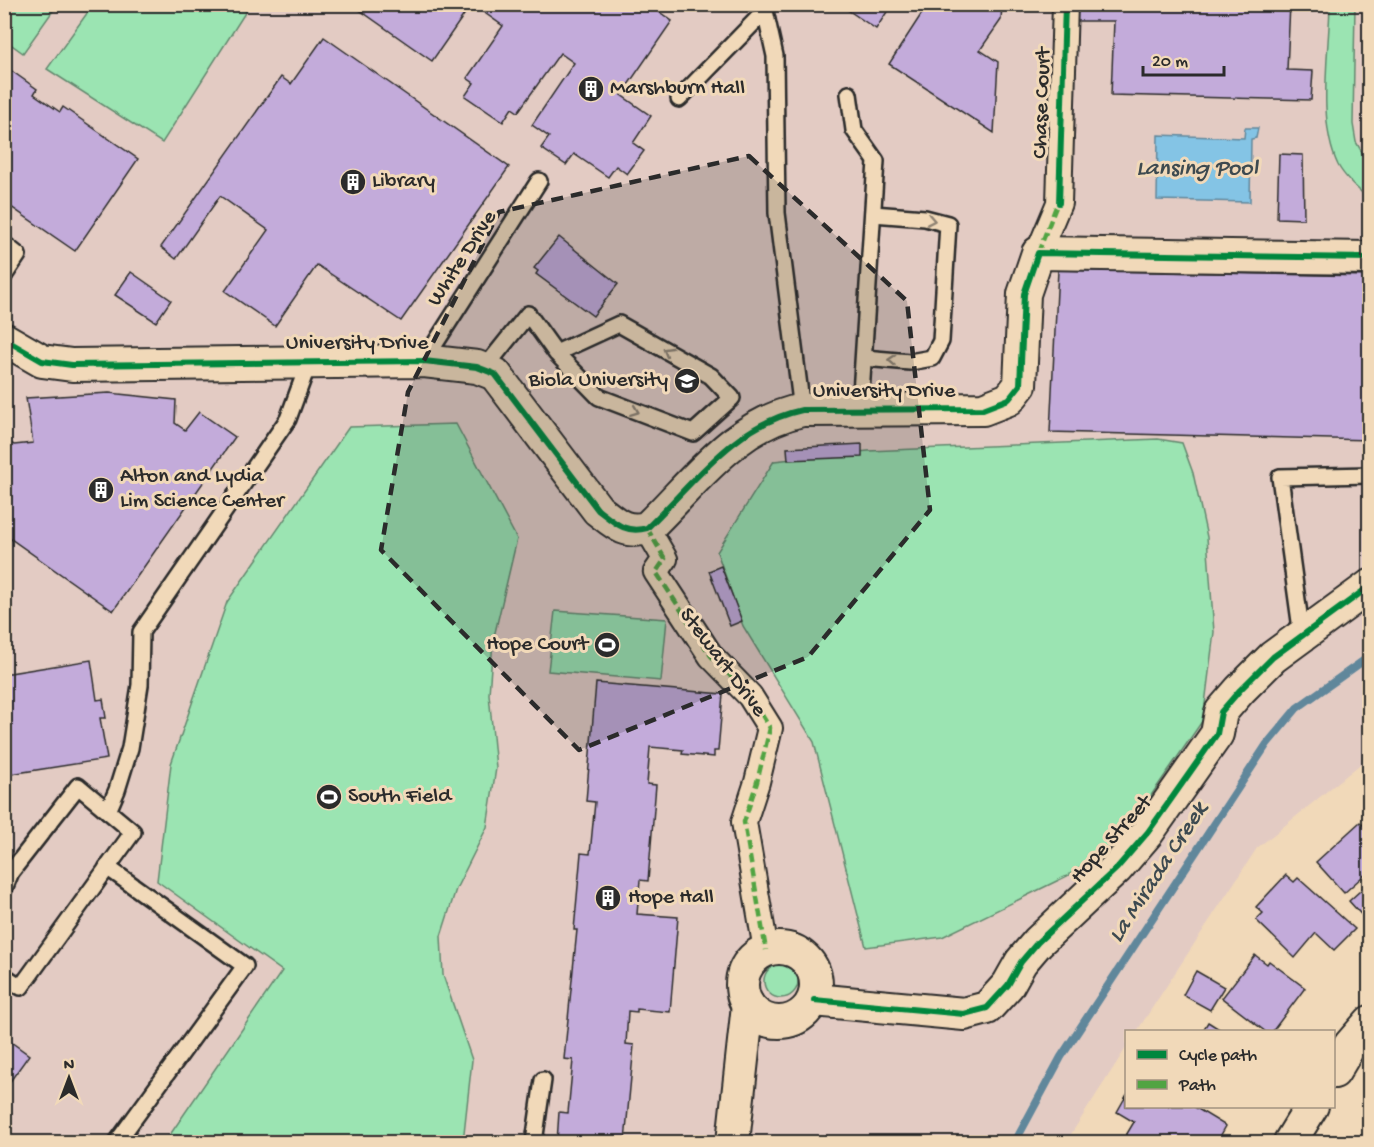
<svg xmlns="http://www.w3.org/2000/svg" width="1374" height="1147" viewBox="0 0 1374 1147" font-family="'Gochi Hand',sans-serif">
	<style>
		.built { fill: #e3cbc3 }
		.green { fill: #9be4b2; stroke: #63886e; stroke-width: 1.5 }
		.water { fill: #84c4e5; stroke: #60879b; stroke-width: 1.5 }
		.lines { fill: none; stroke-linecap: round; stroke-linejoin: round }
		.stream { stroke: #60879b; stroke-width: 8 }
		.building { fill: #c3abda; stroke: #2b2b2b; stroke-width: 1.5 }
		.service-casing { stroke: #2b2b2b; stroke-width: 20 }
		.pedestrian-casing { stroke: #2b2b2b; stroke-width: 28 }
		.minor-casing { stroke: #2b2b2b; stroke-width: 36 }
		.service { stroke: #f1d9b9; stroke-width: 15 }
		.pedestrian { stroke: #f1d9b9; stroke-width: 24 }
		.minor { stroke: #f1d9b9; stroke-width: 32 }
		.quiet { stroke: #51a443; stroke-width: 4.5; stroke-dasharray: 9 4.5; stroke-linecap: butt }
		.cycleway-casing { stroke: #f1d9b9; stroke-width: 10 }
		.cycleway { stroke: #00873e; stroke-width: 6 }
		.oneway { stroke: #8e8272 }
		.marked { fill: #2b2b2b; fill-opacity: 0.2; stroke: #2b2b2b; stroke-width: 4.5; stroke-dasharray: 12 8; stroke-linejoin: round }
		.labels { text-anchor: middle; dominant-baseline: central; stroke-width: 6; stroke-linejoin: round; paint-order: stroke }
		.poi-label { font-size: 22px; fill: #2b2b2b; stroke: #f1d9b9; text-anchor: start }
		.street-label { font-size: 22px; fill: #2b2b2b; stroke: #f1d9b9 }
		.water-label { font-size: 24px; font-style: italic; fill: #3d4a50; stroke: #f1d9b9 }
	</style>
	<rect width="100%" height="100%" fill="#f1d9b9"/>
	<filter id="ink" filterUnits="userSpaceOnUse"><feTurbulence type="fractalNoise" baseFrequency=".0167" numOctaves="2"/><feDisplacementMap in="SourceGraphic" scale="12" xChannelSelector="R" yChannelSelector="G"/><feConvolveMatrix kernelMatrix="1 2 1 2 8 2 1 2 1" color-interpolation-filters="sRGB"/></filter>
	<g filter="url(#ink)">
		<path class="built" d="M5,5h1364v752l-112,91 -120,183 -11,1v16l-60,94h-1061z"/>
		<g class="green">
			<path d="M5,4h52v1l-34,48 -18,-13z"/>
			<path d="M1369,4l1,143h-1l-5,-1 3,-141z"/>
			<path d="M93,5v-1l157,1 -88,138 -115,-74z"/>
			<path d="M1330,5h25l-2,119 3,18 13,22v35c-11,-10 -24,-21 -31,-34 -21,-44 -9,-112 -8,-160z"/>
			<path d="M456,424l61,115 -24,102 -4,53 7,74 -9,59 -31,62 -15,47 2,39 29,85 -9,82h-298l117,-171 -125,-90 14,-117 56,-162 122,-175z"/>
			<path d="M1158,439l24,4 11,30 14,64 7,95 -11,88 -82,119 -54,37 -125,61 -76,10 -52,-205 -71,-116 -26,-74 57,-91 94,-10z"/>
			<path d="M555,611l112,8 -6,62 -113,-10z"/>
			<circle cx="781" cy="981" r="17"/>
		</g>
		<path class="water" d="M1245,128h13l-2,10 -5,1 -1,63 -93,-2 1,-65 86,3z"/>
		<g class="lines">
			<path class="stream" d="M1015,1142l46,-85 206,-313 30,-36 73,-52"/>
		</g>
		<g class="building">
			<path d="M351,4h103l12,8 -34,49z"/>
			<path d="M472,4h176l24,17 -51,74 30,21 -18,27 11,8 -17,23 -11,-8 -8,11 -34,-23 -8,11 -25,-17 8,-11 -17,-12 42,-62 -14,-10 -42,59 -6,-4 -9,14 -38,-26 9,-13 -7,-5 36,-52z"/>
			<path d="M839,4h53l-16,25z"/>
			<path d="M928,4h74l-1,16 -21,30 18,12 -4,71 -105,-69z"/>
			<path d="M1075,4h215l-3,66 26,1 -2,29 -200,-5 3,-74h-40z"/>
			<path d="M324,37l185,130 -108,154 -84,-56 -42,61 -50,-35 43,-61 -48,-34 -44,63 -15,-12 120,-170 10,7z"/>
			<path d="M6,67l31,22 -3,5 26,18 3,-5 75,52 -63,92 -71,-49z"/>
			<path d="M1279,154l24,1 1,64 -27,-1z"/>
			<path d="M559,237l59,47 -25,32 -57,-42 2,-3 -4,-3z"/>
			<path d="M1058,270l312,6v164l-320,-8z"/>
			<path d="M131,272l40,28 -15,22 -41,-27z"/>
			<path d="M109,393l67,7 -1,23 10,7 14,-18 36,25 -122,174 -109,-77v-95l10,6 19,-2 -7,-45z"/>
			<path d="M862,444v13l-74,3 -1,-12z"/>
			<path d="M721,566l21,55 -12,5 -21,-55z"/>
			<path d="M91,660l6,40 6,-1 3,19h-6l7,41 -103,16v-101z"/>
			<path d="M596,683l127,11 -5,57h-4v6l-32,-3 1,-4 -33,-3 -3,37 9,1 -8,96 -8,-1 -3,34 41,3 -8,95 -33,-3v3l-9,-1 -2,33 8,1 -9,96 -68,1 2,-30 9,1 5,-53 -9,-1 13,-129h-3l7,-77 9,1 5,-52 -9,-1z"/>
			<path d="M1360,822l10,10v38l-26,23 -28,-31z"/>
			<path d="M1286,875l8,7 4,-4 57,51 -21,21 -18,-17 -21,25 -39,-38 7,-7 -7,-6z"/>
			<path d="M1370,882v39l-2,1 -19,-21z"/>
			<path d="M1255,955l12,9 2,-3 36,27 -33,44h-6l-44,-34z"/>
			<path d="M1196,971l28,16 -14,23 -27,-15z"/>
			<path d="M1208,1022l16,10h-22z"/>
			<path d="M4,1037l25,18 -25,35z"/>
			<path d="M1126,1096v10h67l33,20 -9,16h-82l-10,-5 9,-15 -17,-10z"/>
		</g>
		<g class="lines">
			<g class="service-casing">
				<g id="service">
					<path d="M849,94l5,36 22,31 -16,248"/>
					<path d="M679,99l86,-88 10,45 2,157 25,197"/>
					<path d="M4,244l14,11 -14,21"/>
					<path d="M864,358l46,4 22,-4 9,-17 7,-117 -23,-6 -52,-4"/>
					<path d="M424,361l115,-180"/>
					<path d="M484,369l44,-55 28,39 43,44 94,36 39,-35 -21,-22 -92,-52 -63,29"/>
					<path d="M1302,636l-22,-159 90,-2"/>
					<path d="M108,811l9,-21 13,-42 10,-63 1,-53 147,-213 21,-57"/>
					<path d="M107,867l138,99 -128,176"/>
					<path d="M4,889l7,-17 67,-86 55,46 -112,155 -17,-11"/>
					<path d="M534,1142l9,-62"/>
				</g>
			</g>
			<g class="pedestrian-casing">
				<g id="pedestrian">
					<path d="M1038,253l21,-50 6,-199"/>
					<path d="M647,528l18,31 -9,13 55,84 39,40 20,32 -13,54 -13,40 22,128"/>
				</g>
			</g>
			<g class="minor-casing">
				<g id="minor">
					<path d="M4,339l38,22 30,4 352,-4 53,6 18,7 103,136c17,13 27,24 49,18 48,-46 86,-103 155,-118l181,-1 26,-10 11,-14 4,-91 14,-41 332,5"/>
					<circle cx="779" cy="985" r="37"/>
					<path d="M814,1000l150,14 23,-6 21,-23 13,-23 17,-20 79,-74 31,-36 69,-98 4,-22 19,-22 33,-33 97,-71"/>
					<path d="M1334,1072l16,-27 20,-23"/>
					<path d="M733,1142l15,-137"/>
					<path d="M1290,1142l22,-36"/>
				</g>
			</g>
			<use href="#service" class="service"/>
			<use href="#pedestrian" class="pedestrian"/>
			<use href="#minor" class="minor"/>
			<g class="quiet">
				<path d="M1038,253l21,-54"/>
				<path d="M647,528l18,31 -9,13 55,84 39,40 20,32 -13,54 -13,40 22,128"/>
			</g>
			<g class="cycleway-casing">
				<g id="cycleway">
					<path d="M1059,203l6,-199"/>
					<path d="M4,339l38,22 30,4 352,-4 53,6 18,7 103,136c17,13 27,24 49,18 48,-46 86,-103 155,-118l181,-1 26,-10 11,-14 4,-91 14,-41 332,5"/>
					<path d="M814,1000l150,14 23,-6 21,-23 13,-23 17,-20 79,-74 31,-36 69,-98 4,-22 19,-22 33,-33 97,-71"/>
				</g>
			</g>
			<use href="#cycleway" class="cycleway"/>
		</g>
		<defs><path id="oneway-chevron" d="M-2-3.5L2.5 0L-2 3.5" fill="none" stroke-width="1.6" stroke-linecap="round" stroke-linejoin="round" transform="scale(1.5)"/></defs>
		<g class="oneway">
			<use href="#oneway-chevron" transform="translate(931 220) rotate(11)"/>
			<use href="#oneway-chevron" transform="translate(667 351) rotate(-150)"/>
			<use href="#oneway-chevron" transform="translate(892 360) rotate(-176)"/>
			<use href="#oneway-chevron" transform="translate(635 411) rotate(21)"/>
		</g>
	</g>
	<path class="marked" d="M749,156l158,145 23,209 -122,147 -229,93 -198,-200 27,-158 91,-180z"/>
	<defs>
		<g id="building-disc" transform="scale(1.35)"><circle r="9.5" fill="#2b2b2b" stroke="#f1d9b9"/><path d="M-4-6H4V6H1V3H-1V6H-4ZM-2.5-4.3h1.7v1.8h-1.7ZM.8-4.3h1.7v1.8H.8ZM-2.5-1h1.7V.8h-1.7ZM.8-1h1.7V.8H.8Z" fill="#fff"/></g>
		<g id="university-disc" transform="scale(1.35)"><circle r="9.5" fill="#2b2b2b" stroke="#f1d9b9"/><path d="M0-5L7-2L0 1L-7-2ZM-4 1L0 2.5L4 1V4Q0 6-4 4Z" fill="#fff"/></g>
		<g id="stadium-disc" transform="scale(1.35)"><circle r="9.5" fill="#2b2b2b" stroke="#f1d9b9"/><path d="M0-5a6.5 5 0 1 0 0 10a6.5 5 0 1 0 0-10ZM-3.5-1.8h7v3.6h-7Z" fill="#fff"/></g>
	</defs>
	<g fill-rule="evenodd">
		<use href="#building-disc" x="591" y="89"/>
		<use href="#building-disc" x="353" y="182"/>
		<use href="#university-disc" x="687" y="381"/>
		<use href="#building-disc" x="101" y="490"/>
		<use href="#stadium-disc" x="607" y="645"/>
		<use href="#stadium-disc" x="329" y="797"/>
		<use href="#building-disc" x="608" y="898"/>
	</g>
	<g class="labels">
		<g class="poi-label">
			<text x="610" y="89">Marshburn Hall</text>
			<text x="372" y="182">Library</text>
			<text x="668" y="381" text-anchor="end">Biola University</text>
			<text x="120" y="477">Alton and Lydia<tspan x="120" dy="25">Lim Science Center</tspan></text>
			<text x="588" y="645" text-anchor="end">Hope Court</text>
			<text x="348" y="797">South Field</text>
			<text x="628" y="898">Hope Hall</text>
		</g>
		<g class="street-label">
			<text transform="translate(1043 103) rotate(-88)">Chase Court</text>
			<text transform="translate(463 259) rotate(-57)">White Drive</text>
			<text x="357" y="344">University Drive</text>
			<text x="884" y="392">University Drive</text>
			<text transform="translate(722 663) rotate(53)">Stewart Drive</text>
			<text transform="translate(1112 840) rotate(-48)">Hope Street</text>
		</g>
		<g class="water-label">
			<text x="1197" y="169">Lansing Pool</text>
			<text transform="translate(1159 873) rotate(-57)">La Mirada Creek</text>
		</g>
	</g>
	<rect width="1374" height="1147" fill="none" stroke="#f1d9b9" stroke-width="24"/>
	<rect x="12" y="12" width="1350" height="1123" fill="none" stroke="#2b2b2b" stroke-width="2" filter="url(#ink)"/>
	<rect x="1125" y="1030" width="210" height="78" fill="#f1d9b9" stroke="#a29380" stroke-width="1.5"/>
	<rect x="1137" y="1050" width="30" height="9" fill="#00873e" stroke="#a29380" stroke-width="1.5"/>
	<text x="1179" y="1060" font-size="18" fill="#2b2b2b">Cycle path</text>
	<rect x="1137" y="1080" width="30" height="9" fill="#51a443" stroke="#a29380" stroke-width="1.5"/>
	<text x="1179" y="1090" font-size="18" fill="#2b2b2b">Path</text>
	<g transform="translate(69 1078)" stroke="#f1d9b9" stroke-width="4.5" paint-order="stroke">
	<path d="M0-4.5L10 22L0 15L-10 22Z" fill="#2b2b2b"/>
	<text y="-9" font-size="16" font-weight="bold" text-anchor="middle" fill="#2b2b2b">N</text>
	</g>
	<path d="M1143 66v9h81v-9" fill="none" stroke="#2b2b2b" stroke-width="3"/>
	<text x="1152" y="66" font-size="18" fill="#2b2b2b" stroke="#f1d9b9" stroke-width="4.5" paint-order="stroke">20 m</text>
</svg>
